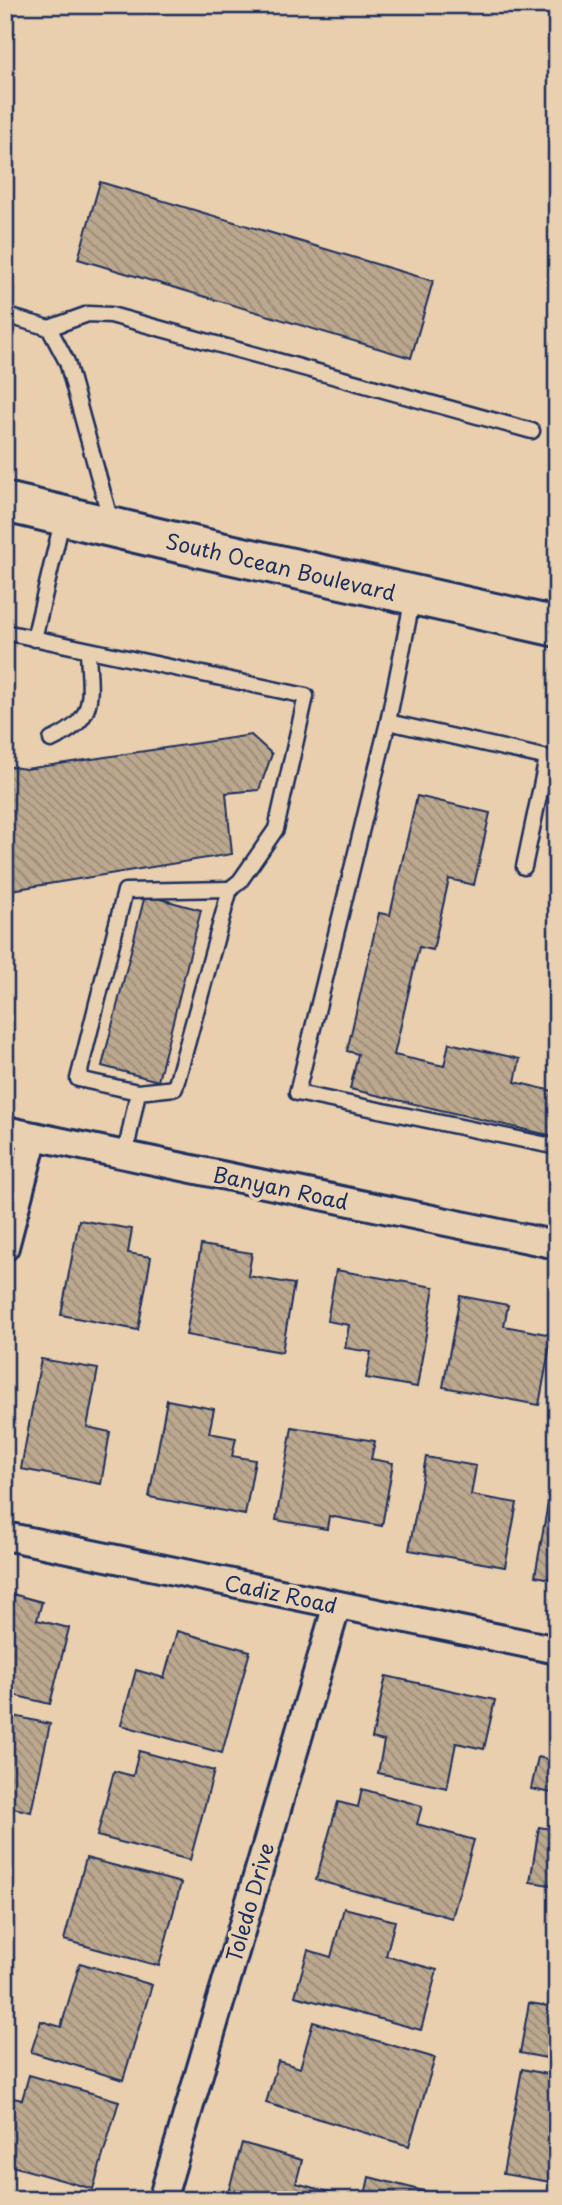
<svg xmlns="http://www.w3.org/2000/svg" width="562" height="2205" viewBox="0 0 562 2205" font-family="'Playpen Sans',sans-serif">
	<style>
		.building { fill: url(#building-back-hatch); stroke: #1b2f5e; stroke-width: 2 }
		.lines { fill: none; stroke-linecap: round; stroke-linejoin: round }
		.lane-casing { stroke: #1b2f5e; stroke-width: 19 }
		.street-casing { stroke: #1b2f5e; stroke-width: 32 }
		.secondary-casing { stroke: #1b2f5e; stroke-width: 44 }
		.lane { stroke: #e9d0b1; stroke-width: 14 }
		.street { stroke: #e9d0b1; stroke-width: 26 }
		.secondary { stroke: #e9d0b1; stroke-width: 38 }
		.labels { text-anchor: middle; dominant-baseline: central; stroke-width: 7; stroke-linejoin: round; paint-order: stroke }
		.street-label { font-size: 21px; fill: #1b2f5e; stroke: #e9d0b1 }
	</style>
	<defs>
		<pattern id="building-back-hatch" width="6" height="6" patternUnits="userSpaceOnUse" patternTransform="scale(1.75)"><rect width="6" height="6" fill="#bca88e"/><path d="M-1 5l2 2M0 0l6 6M5-1l2 2" fill="none" stroke="#988977"/></pattern>
	</defs>
	<rect width="100%" height="100%" fill="#e9cfad"/>
	<filter id="ink" filterUnits="userSpaceOnUse"><feTurbulence type="fractalNoise" baseFrequency=".0143" numOctaves="2"/><feDisplacementMap in="SourceGraphic" scale="14" xChannelSelector="R" yChannelSelector="G"/><feConvolveMatrix kernelMatrix="1 2 1 2 8 2 1 2 1" color-interpolation-filters="sRGB"/></filter>
	<g filter="url(#ink)">
		<g class="building">
			<path d="M100,182l333,99 -22,77 -333,-99z"/>
			<path d="M251,735l21,19 -13,36 -33,3 6,61 -227,37v-125l21,3z"/>
			<path d="M417,796l73,17 -16,72 -25,-6 -16,71 -14,-3 -25,108 50,11 5,-23 71,16 -5,23 42,10v45l-207,-48 8,-35 -11,-3 32,-138 11,2z"/>
			<path d="M145,895l56,15 -43,171 -56,-15z"/>
			<path d="M79,1220l53,9 -4,24 23,4 -13,73 -77,-15z"/>
			<path d="M201,1245l51,8 -4,23 46,8 -12,68 -96,-17z"/>
			<path d="M336,1270l98,17 -17,100 -51,-9 5,-26 -26,-4 4,-23 -22,-4z"/>
			<path d="M460,1296l48,9 -4,21 48,9 -13,70 -96,-18z"/>
			<path d="M41,1359l57,10 -11,58 23,5 -9,52 -80,-15z"/>
			<path d="M167,1400l47,9 -5,24 27,5 -4,18 23,4 -10,55 -96,-18z"/>
			<path d="M292,1427l83,14 -4,18 22,4 -11,63 -53,-10 -2,13 -51,-9z"/>
			<path d="M426,1457l50,9 -5,29 46,8 -12,64 -96,-17z"/>
			<path d="M553,1475l4,1v104l-22,-4z"/>
			<path d="M5,1592l37,10 -5,18 32,8 -19,76 -45,-11z"/>
			<path d="M177,1631l73,20 -28,102 -101,-28 15,-55 28,8z"/>
			<path d="M386,1676l109,24 -11,49 -28,-6 -9,45 -69,-15 6,-32 -12,-3z"/>
			<path d="M5,1714l45,10 -19,88 -26,-6z"/>
			<path d="M139,1751l75,20 -24,89 -93,-24 17,-65 19,5z"/>
			<path d="M538,1757l19,4v33l-26,-5z"/>
			<path d="M362,1789l60,17 -5,18 57,16 -22,78 -136,-38 22,-78 20,5z"/>
			<path d="M539,1827l18,3v56l-27,-4z"/>
			<path d="M86,1858l95,25 -22,83 -95,-26z"/>
			<path d="M344,1908l51,13 -9,35 51,14 -16,60 -126,-34 13,-46 23,7z"/>
			<path d="M80,1963l72,22 -29,95 -92,-28 10,-31 20,6z"/>
			<path d="M557,1995v65l-37,-7 9,-50 26,4z"/>
			<path d="M313,2022l122,36 -26,88 -143,-43 12,-42 22,7z"/>
			<path d="M522,2069l35,7v107l-54,-9z"/>
			<path d="M29,2075l90,26 -26,88 -88,-25v-68l17,4z"/>
			<path d="M242,2143l60,17 -6,23 47,13 -1,4h-116z"/>
			<path d="M369,2177l90,23h-95z"/>
		</g>
		<g class="lines">
			<g class="lane-casing">
				<g id="lane">
					<path d="M5,315l44,13 18,34 44,160"/>
					<path d="M49,328l39,-14 23,1 421,116"/>
					<path d="M413,597l-25,125 -91,371 260,54"/>
					<path d="M5,632l301,64 -30,133 -36,52 -10,8"/>
					<path d="M34,639l29,-122"/>
					<path d="M388,722l169,38"/>
					<path d="M51,740c47,-21 39,-42 37,-88"/>
					<path d="M524,867l23,-109"/>
					<path d="M125,1155l13,-63 -60,-13 47,-188 105,-2 -55,199 -37,4"/>
				</g>
			</g>
			<g class="street-casing">
				<g id="street">
					<path d="M5,1130l552,115"/>
					<path d="M5,1247l29,-111"/>
					<path d="M5,1536l552,114"/>
					<path d="M162,2200l175,-595"/>
				</g>
			</g>
			<g class="secondary-casing">
				<path id="secondary" d="M5,502l161,38 391,87"/>
			</g>
			<use href="#lane" class="lane"/>
			<use href="#street" class="street"/>
			<use href="#secondary" class="secondary"/>
		</g>
	</g>
	<g class="labels">
		<g class="street-label">
			<text transform="translate(281 566) rotate(13)">South Ocean Boulevard</text>
			<text transform="translate(281 1187) rotate(12)">Banyan Road</text>
			<text transform="translate(281 1593) rotate(12)">Cadiz Road</text>
			<text transform="translate(249 1902) rotate(-74)">Toledo Drive</text>
		</g>
	</g>
	<rect width="562" height="2205" fill="none" stroke="#e9d0b1" stroke-width="28"/>
	<rect x="14" y="14" width="534" height="2177" fill="none" stroke="#1b2f5e" stroke-width="2.5" filter="url(#ink)"/>
</svg>
